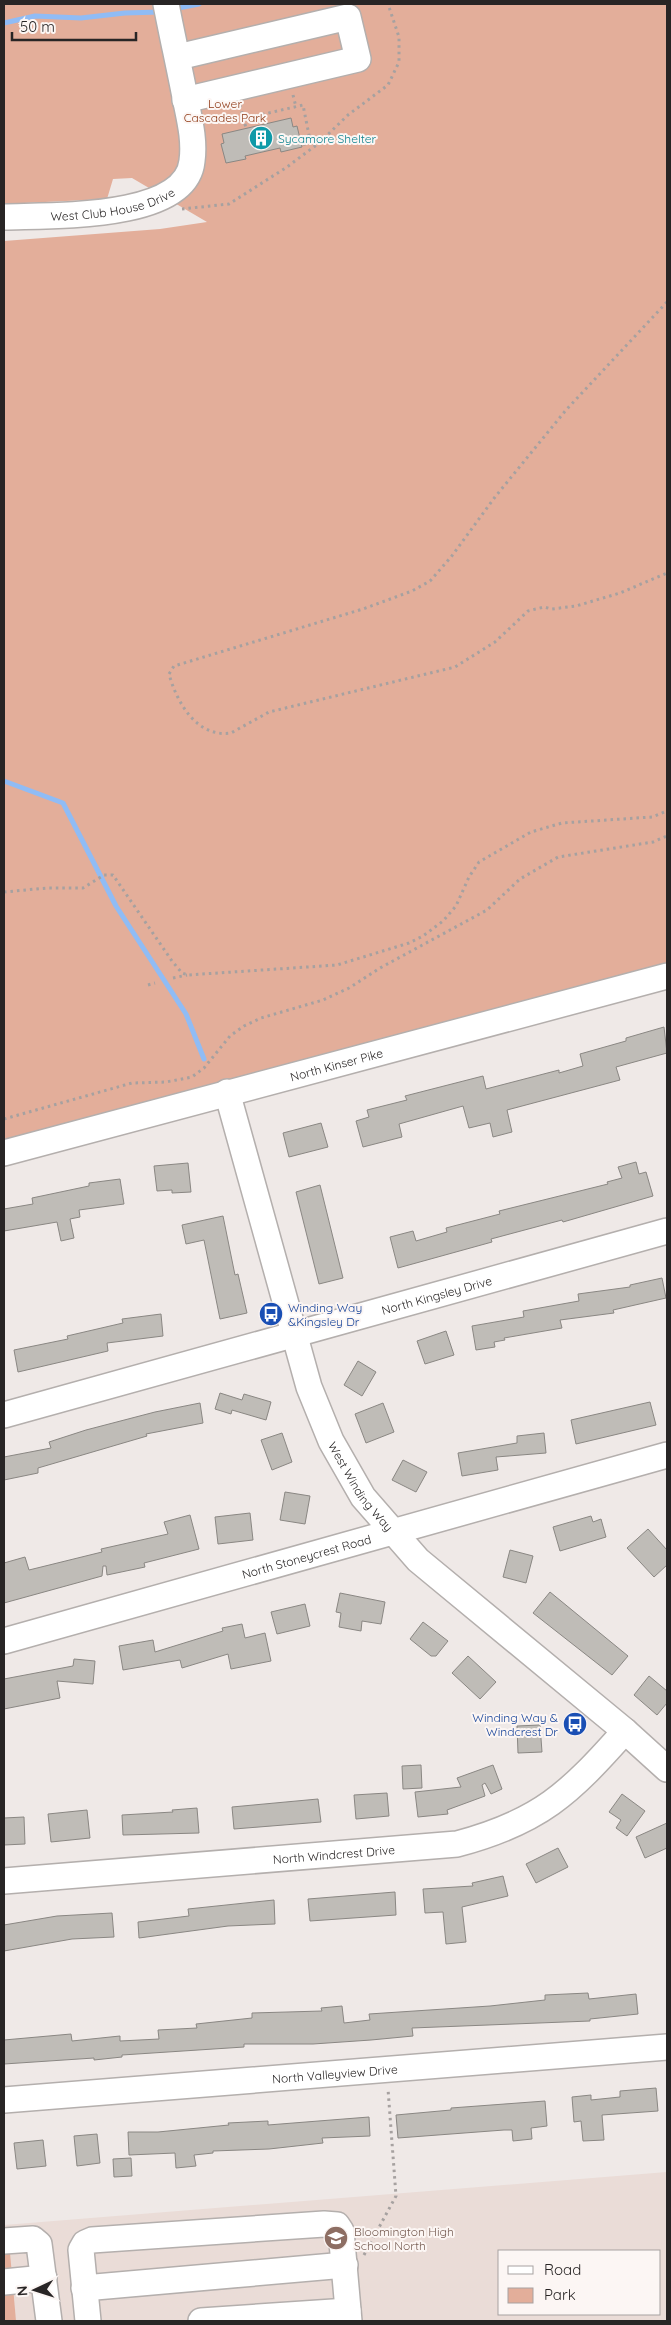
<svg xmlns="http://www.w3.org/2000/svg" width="671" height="2325" viewBox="0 0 671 2325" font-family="Quicksand,sans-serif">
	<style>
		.built { fill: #eadcd7; fill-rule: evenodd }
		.green { fill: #e3ae9a }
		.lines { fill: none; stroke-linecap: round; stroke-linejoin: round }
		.stream { stroke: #90bcf5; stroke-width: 5 }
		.building { fill: #bfbcb7; stroke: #8a8783 }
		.minor-casing { stroke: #b4afad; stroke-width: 28 }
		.path { stroke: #a6a1a0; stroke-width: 3; stroke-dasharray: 2.5 4; stroke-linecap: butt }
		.minor { stroke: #fff; stroke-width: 25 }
		.labels { text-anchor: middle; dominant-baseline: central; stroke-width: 4; stroke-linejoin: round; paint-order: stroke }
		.park-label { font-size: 12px; fill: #8e3915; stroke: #fcf6f4 }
		.culture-label { font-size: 12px; fill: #0d838f; stroke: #fcf6f4; text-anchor: start }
		.street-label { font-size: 12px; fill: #282525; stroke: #fcf6f4 }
		.transit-label { font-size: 12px; fill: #164399; stroke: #fcf6f4; text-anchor: start }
		.education-label { font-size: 12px; fill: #785e54; stroke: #fcf6f4; text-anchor: start }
	</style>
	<rect width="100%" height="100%" fill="#efe9e7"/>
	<path class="built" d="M667,2172v149h-663v-96zM500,2251h160v63h-160z"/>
	<g class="green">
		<path d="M4,4h663v959l-663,179v-901l156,-12 47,-7 -75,-44 -19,1 -6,20 -103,5z"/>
		<path d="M8,2230l8,91h-12v-90z"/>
	</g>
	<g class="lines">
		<g class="stream">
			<path d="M173,9l26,-5"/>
			<path d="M4,23l31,-7 46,2 44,-5 35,-1"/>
			<path d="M4,781l59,22 53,103 70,108 18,45"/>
		</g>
	</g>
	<g class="building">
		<path d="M291,118l2,9 4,-1 5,21 -21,5 -1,-4 -35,8 1,3 -20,4 -5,-19 3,-1 -2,-9z"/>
		<path d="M664,1027l3,26 -51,14 4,13 -113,30 5,22 -19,5 -3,-14 -21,5 -6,-22 -64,18 3,13 -39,10 -7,-26 13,-4 -2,-7 40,-10 -2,-4 78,-20 3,13 73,-19v3l24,-7 -3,-12 46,-13v-3z"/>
		<path d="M321,1123l7,24 -39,10 -6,-24z"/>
		<path d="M636,1162l3,12 7,-2 7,24 -90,26 -1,-2 -71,19 1,3 -94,26 -8,-31 23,-6 3,10 31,-9 -1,-4 54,-14 -1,-3 109,-27 -1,-2 15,-4 -4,-11z"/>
		<path d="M188,1163l3,29 -19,1v-3l-15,1 -3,-25z"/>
		<path d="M120,1179l4,25 -45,6 1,7 -10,2 4,19 -13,3 -4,-19 -53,9v-22l29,-5 -1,-6 57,-12v-3z"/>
		<path d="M320,1185l23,93 -24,6 -23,-92z"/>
		<path d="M223,1216l12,59 3,-1 9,39 -27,6 -16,-79 -18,4 -4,-19z"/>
		<path d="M662,1278l4,20 -53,12 1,3 -54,7 2,8 -58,10 1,2 -11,2 1,5 -19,3 -4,-24 52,-9 -1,-6 56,-10 -1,-7 52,-7v-2z"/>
		<path d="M161,1314l2,22 -56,7 1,8 -90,21 -4,-22 54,-11 -1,-3 56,-13 -1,-4z"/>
		<path d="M446,1331l8,24 -29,9 -8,-23z"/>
		<path d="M358,1361l18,11 -14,24 -18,-11z"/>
		<path d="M220,1393l22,7 2,-6 27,8 -5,18 -34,-10 -1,4 -16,-5z"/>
		<path d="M650,1402l6,23 -80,19 -5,-24z"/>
		<path d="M200,1403l3,20 -57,11 1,2 -109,32v5l-34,7v-23l47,-9 -2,-6 37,-12 69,-18z"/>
		<path d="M383,1403l11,29 -28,11 -11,-29z"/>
		<path d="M282,1433l10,29 -20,8 -11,-30z"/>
		<path d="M544,1433l2,20 -50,4 2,13 -36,6 -4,-23 59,-10v-7z"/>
		<path d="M403,1460l24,12 -11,20 -24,-12z"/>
		<path d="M285,1492l25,4 -5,28 -25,-4z"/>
		<path d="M250,1513l3,27 -35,4 -3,-27z"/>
		<path d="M190,1515l9,34 -55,14 1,4 -38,8 -1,-9h-3l-1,10 -98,27v-40l21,-6 4,13 73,-18 -1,-3 67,-15 -4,-12z"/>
		<path d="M591,1516l2,6 8,-3 5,18 -46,14 -7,-24z"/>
		<path d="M648,1529l19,21v15l-13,12 -27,-29z"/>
		<path d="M510,1550l23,6 -7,27 -23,-6z"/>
		<path d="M550,1592l78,64 -16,19 -79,-62z"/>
		<path d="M340,1593l45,9 -4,22 -19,-3 -1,10 -22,-4 2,-14 -5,-1z"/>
		<path d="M305,1604l5,22 -33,8 -6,-22z"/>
		<path d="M423,1622l25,19 -12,15h-5l-21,-17z"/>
		<path d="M242,1624l3,14 20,-5 6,28 -40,8 -3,-15 -46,14 -2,-8 -57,10 -4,-24 34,-6 2,12 68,-21 -1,-3z"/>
		<path d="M468,1656l28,26 -16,17 -28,-26z"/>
		<path d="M74,1659l21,2 -2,23 -36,-3 3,17 -56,11v-30l69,-13z"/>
		<path d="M649,1676l18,15v12l-10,12 -23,-20z"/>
		<path d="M540,1725l2,27 -24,1 -1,-27z"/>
		<path d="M421,1765l1,23 -19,1 -1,-23z"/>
		<path d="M493,1765l9,24 -11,5 -6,-11 -3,2 3,11 -38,14 1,4 -30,3 -3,-25 46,-5 -4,-9z"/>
		<path d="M387,1793l2,23 -33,3 -2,-24z"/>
		<path d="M622,1794l23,17 -18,25 -11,-8 5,-8 -12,-8z"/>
		<path d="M318,1799l3,23 -87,7 -2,-22z"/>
		<path d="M197,1808l2,25 -76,2 -1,-20 51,-3 -1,-2z"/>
		<path d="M87,1810l3,28 -39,4 -3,-28z"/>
		<path d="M24,1817l1,27 -21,1v-27z"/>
		<path d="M667,1823v25l-22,10 -9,-21z"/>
		<path d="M558,1848l10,19 -32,16 -10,-19z"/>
		<path d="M503,1876l5,20 -46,11 4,35 -20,2 -3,-32 -18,1 -2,-24 50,-3 -1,-3z"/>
		<path d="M395,1892l1,23 -86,6 -2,-22z"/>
		<path d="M274,1900l1,24 -47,2 -89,12 -1,-16 51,-6 -1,-7z"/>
		<path d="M112,1913l2,24 -42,2 -68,12v-26l53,-9z"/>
		<path d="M588,1993l1,6 47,-5 2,20 -48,5v2l-178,7 1,8 -42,4 -58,4h-69v3l-122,8v2l-28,3v-2l-90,6v-24l67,-6 1,7 48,-5v5l39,-2 -1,-9 39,-2 -1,-4 56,-6v-5l70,-2 -1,-3 21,-2 2,17 26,-3 -1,-6 121,-8 55,-6v-5z"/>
		<path d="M656,2088l2,23 -56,4 2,25 -21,1 -2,-20 -7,1 -2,-25 19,-2v5l29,-3v-6z"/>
		<path d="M545,2101l2,25 -16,2 1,11 -19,2 -1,-11h-8l-106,8 -2,-23 55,-5v-2z"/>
		<path d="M369,2117l1,19 -48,2 1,5 -54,6 -56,2v2l-19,2 2,11 -20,2 -1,-15 -46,2 -1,-23h30l71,-7 -1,-2 40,-2v4z"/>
		<path d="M97,2134l3,29 -23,3 -3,-30z"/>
		<path d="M43,2140l3,26 -29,3 -3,-26z"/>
		<path d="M131,2158l1,18 -18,1 -1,-18z"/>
	</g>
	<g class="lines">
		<g class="minor-casing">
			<g id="minor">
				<path d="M178,57l170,-40 10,42 -173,41"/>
				<path id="s1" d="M4,217c44,-2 182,4 188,-56 3,-22 -3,-43 -7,-64 -6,-31 -13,-62 -19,-93"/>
				<path id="s2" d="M227,1092l82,295 22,54 32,56 55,63 207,171 42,38"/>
				<path id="s3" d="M4,1153l663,-177"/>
				<path id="s4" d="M4,1415l663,-184"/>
				<path id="s5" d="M4,1641l663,-186"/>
				<path id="s6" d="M4,1881l453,-37c83,-22 112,-50 168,-113"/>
				<path id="s7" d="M4,2100l663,-53"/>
				<path d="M4,2241l29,-2 6,5 10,77"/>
				<path d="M4,2282l40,-4"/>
				<path d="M84,2288l261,-23"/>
				<path d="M88,2321l-7,-71 4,-7 7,-3 232,-16 13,1 4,6 8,90"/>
				<path d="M201,2321l147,-10"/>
			</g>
		</g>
		<g class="path">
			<path d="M293,95l3,12"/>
			<path d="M240,105l6,23"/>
			<path d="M243,119l60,-14 7,35 -1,3 -8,2"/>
			<path d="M182,209l47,-5 58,-37 32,-24 29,-28 40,-30 11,-23v-25l-11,-33"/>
			<path d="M667,302l-101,108 -71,87 -44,60 -21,24 -18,10 -49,18 -189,57 -5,8c8,29 28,64 62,59l38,-21 186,-45 40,-25 33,-31 16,-4 8,2 24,-3 44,-13 47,-20"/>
			<path d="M4,892l43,-4h36l21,-13h9l59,86 10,12 6,2 149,-10 72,-22 14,-7 20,-15 13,-15 13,-29 10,-15 52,-30 31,-9 90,-6 15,-6"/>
			<path d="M173,978l14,-3"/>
			<path d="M148,985l7,-2"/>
			<path d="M4,1119l128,-36 34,-1 26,-5 12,-9 26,-32 14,-10 17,-8 62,-18 26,-12 31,-20 107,-58 33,-31 38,-22 95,-15 14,-6"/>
			<path d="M364,2255l32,-59 -8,-107"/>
		</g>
		<use href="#minor" class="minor"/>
	</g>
	<defs>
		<g id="building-disc" transform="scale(1.25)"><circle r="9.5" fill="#0f9aa8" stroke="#fcf6f4"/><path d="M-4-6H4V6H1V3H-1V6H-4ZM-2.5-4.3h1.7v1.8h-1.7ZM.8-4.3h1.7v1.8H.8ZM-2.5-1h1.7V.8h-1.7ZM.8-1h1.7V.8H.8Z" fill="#fff"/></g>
		<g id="bus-disc" transform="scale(1.25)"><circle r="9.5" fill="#1a4fb4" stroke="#fcf6f4"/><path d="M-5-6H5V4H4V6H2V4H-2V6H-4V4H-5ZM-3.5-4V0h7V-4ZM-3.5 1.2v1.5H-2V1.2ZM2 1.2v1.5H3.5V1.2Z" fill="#fff"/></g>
		<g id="school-disc" transform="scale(1.25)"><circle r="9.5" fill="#8d6e63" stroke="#fcf6f4"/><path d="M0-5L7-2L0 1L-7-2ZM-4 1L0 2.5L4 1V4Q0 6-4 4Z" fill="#fff"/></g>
	</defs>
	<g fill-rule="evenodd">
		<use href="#building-disc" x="261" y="138"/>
		<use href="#bus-disc" x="271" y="1314"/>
		<use href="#bus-disc" x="575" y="1724"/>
		<use href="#school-disc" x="336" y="2238"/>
	</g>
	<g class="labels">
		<g class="park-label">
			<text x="225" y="103">Lower<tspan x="225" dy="14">Cascades Park</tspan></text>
		</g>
		<g class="culture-label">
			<text x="278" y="138">Sycamore Shelter</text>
		</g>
		<g class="street-label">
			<text stroke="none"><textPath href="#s1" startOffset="110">West Club House Drive</textPath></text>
			<text stroke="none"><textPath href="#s3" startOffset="344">North Kinser Pike</textPath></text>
			<text stroke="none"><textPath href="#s4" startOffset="449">North Kingsley Drive</textPath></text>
			<text stroke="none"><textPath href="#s2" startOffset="419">West Winding Way</textPath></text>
			<text stroke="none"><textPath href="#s5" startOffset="314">North Stoneycrest Road</textPath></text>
			<text stroke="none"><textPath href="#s6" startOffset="331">North Windcrest Drive</textPath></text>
			<text stroke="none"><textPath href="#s7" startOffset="332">North Valleyview Drive</textPath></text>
		</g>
		<g class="transit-label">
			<text x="288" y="1307">Winding Way<tspan x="288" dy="14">&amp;Kingsley Dr</tspan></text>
			<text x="558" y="1717" text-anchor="end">Winding Way &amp;<tspan x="558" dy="14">Windcrest Dr</tspan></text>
		</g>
		<g class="education-label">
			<text x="354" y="2231">Bloomington High<tspan x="354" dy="14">School North</tspan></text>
		</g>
	</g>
	<rect width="671" height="2325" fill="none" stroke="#282525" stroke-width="10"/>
	<rect x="498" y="2250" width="162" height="65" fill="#fcf6f4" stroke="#a7a2a1"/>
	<rect x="508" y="2266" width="25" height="8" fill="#ffffff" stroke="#a7a2a1"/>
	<text x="544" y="2275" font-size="15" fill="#282525">Road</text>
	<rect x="508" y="2288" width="25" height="15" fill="#e3ae9a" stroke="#a7a2a1"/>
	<text x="544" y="2300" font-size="15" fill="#282525">Park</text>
	<g transform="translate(35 2290) rotate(266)" stroke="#fcf6f4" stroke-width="4" paint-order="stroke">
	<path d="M0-4L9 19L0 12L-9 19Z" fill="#282525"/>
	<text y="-8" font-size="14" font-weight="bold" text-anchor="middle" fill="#282525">N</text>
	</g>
	<path d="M12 32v8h124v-8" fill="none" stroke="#282525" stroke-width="2.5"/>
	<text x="20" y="32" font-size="15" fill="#282525" stroke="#fcf6f4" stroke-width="4" paint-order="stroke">50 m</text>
</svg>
